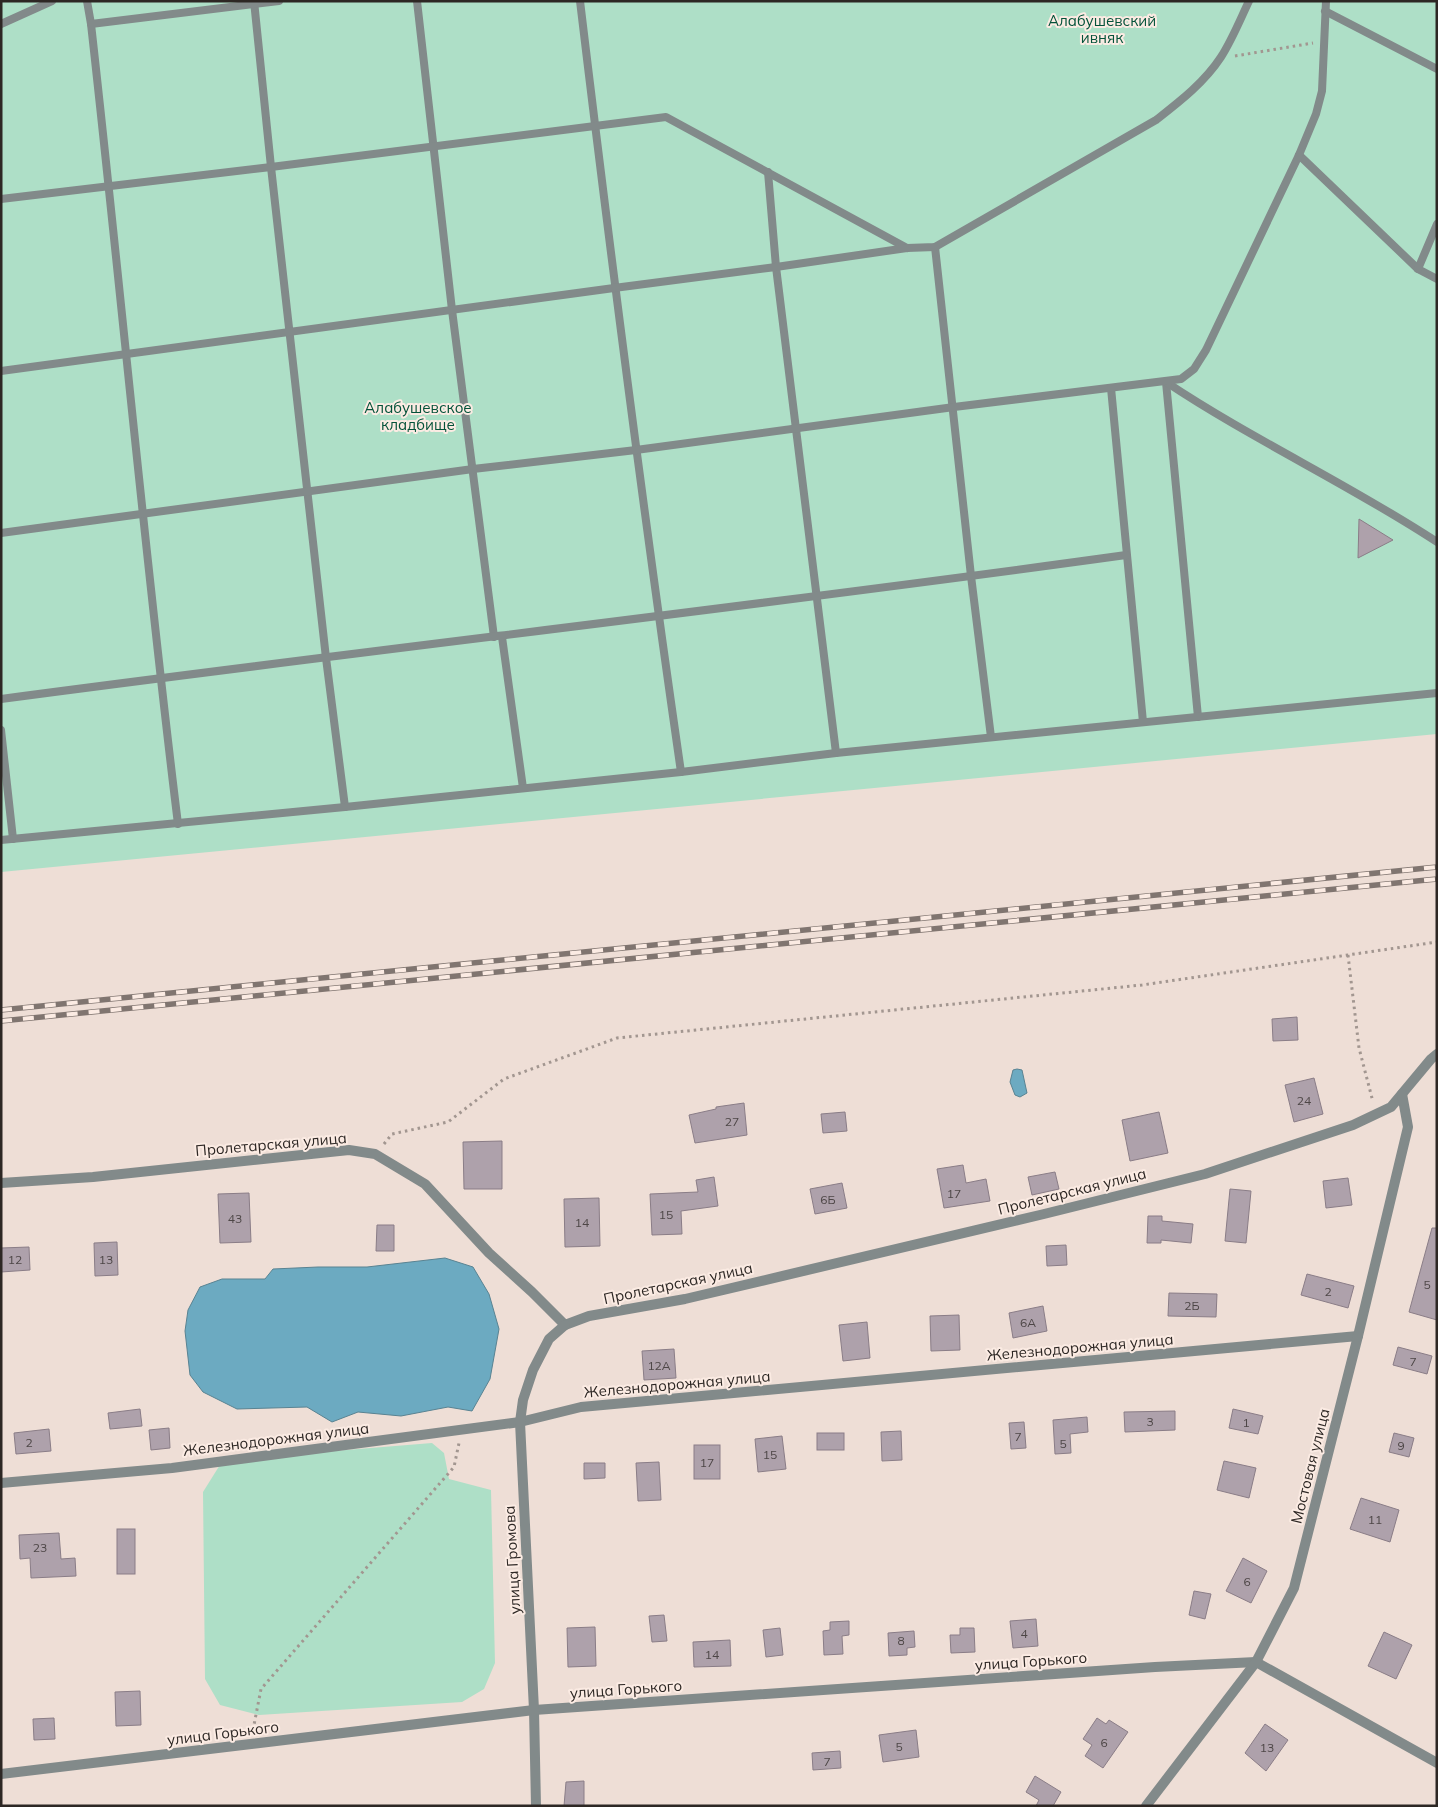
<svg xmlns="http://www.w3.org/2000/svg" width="1438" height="1807" viewBox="0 0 1438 1807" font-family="Mulish,sans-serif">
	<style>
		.green { fill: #aedfc7 }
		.water { fill: #6caac1; stroke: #598392 }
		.building { fill: #aea1ab; stroke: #8a7d87 }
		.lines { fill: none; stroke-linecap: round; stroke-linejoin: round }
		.path { stroke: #a29690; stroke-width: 3; stroke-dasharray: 2.5 4; stroke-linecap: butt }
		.service { stroke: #828a8a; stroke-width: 8 }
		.minor { stroke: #828a8a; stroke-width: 10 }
		.rail-casing { stroke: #807570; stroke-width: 5.5 }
		.rail { stroke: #fbebe3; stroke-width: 4; stroke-dasharray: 11; stroke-linecap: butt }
		.labels { text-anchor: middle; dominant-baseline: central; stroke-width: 4; stroke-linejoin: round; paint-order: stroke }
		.number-label { font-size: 12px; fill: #4d4646 }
		.park-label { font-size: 15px; fill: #035239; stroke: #fbebe3 }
		.street-label { font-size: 15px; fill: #2d2724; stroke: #fbebe3 }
	</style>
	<rect width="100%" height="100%" fill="#eeded6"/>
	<g class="green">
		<path d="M1,1h1436v733l-1436,138z"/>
		<path d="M432,1443l12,10 5,26 42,11 4,173 -11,26 -22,13 -203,13 -39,-10 -15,-26 -2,-187 20,-32z"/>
	</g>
	<g class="water">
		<path d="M1017,1069l5,1 5,23 -7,4 -5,-2 -5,-13 3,-12z"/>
		<path d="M445,1258l28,9 16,27 10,35 -9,50 -18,32 -24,-4 -47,9 -43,-4 -26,10 -25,-15 -70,2 -34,-17 -13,-17 -5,-44 3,-21 12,-23 22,-8h43l8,-10 45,-2h49z"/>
	</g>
	<g class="building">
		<path d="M1359,519l34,21 -35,18z"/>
		<path d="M1297,1017l1,23 -25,1 -1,-22z"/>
		<path d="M1314,1078l9,36 -29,8 -9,-37z"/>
		<path d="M744,1103l3,32 -52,8 -6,-28 27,-6v-2z"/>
		<path d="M845,1112l2,19 -24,2 -2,-19z"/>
		<path d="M1159,1112l9,41 -38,8 -8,-41z"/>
		<path d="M502,1141v48h-38l-1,-47z"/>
		<path d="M963,1165l3,18 20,-4 4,22 -46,7 -7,-39z"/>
		<path d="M1055,1172l4,17 -27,6 -4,-18z"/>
		<path d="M714,1177l4,29 -37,5 1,23 -30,1 -2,-41 48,-2 -2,-12z"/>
		<path d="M1348,1178l4,27 -26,3 -3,-27z"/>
		<path d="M842,1183l5,25 -32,6 -5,-25z"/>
		<path d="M1230,1189l21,2 -5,52 -21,-2z"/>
		<path d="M249,1193l2,49 -31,1 -2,-49z"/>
		<path d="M599,1198l1,48 -35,1 -1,-48z"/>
		<path d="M1148,1216h14v5l31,3 -2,19 -30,-3v3h-14z"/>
		<path d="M377,1225h17v26h-18z"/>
		<path d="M1432,1228h5v92l-28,-8z"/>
		<path d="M117,1242l1,33 -23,1 -1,-33z"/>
		<path d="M1066,1245l1,20 -20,1 -1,-20z"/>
		<path d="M29,1247l1,23 -29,2v-24z"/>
		<path d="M1307,1274l47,12 -6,22 -47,-13z"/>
		<path d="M1169,1293l48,1 -1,23 -48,-1z"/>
		<path d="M1043,1306l4,25 -34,7 -4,-25z"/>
		<path d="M959,1315l1,35 -29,1 -1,-35z"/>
		<path d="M867,1322l3,36 -27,3 -4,-36z"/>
		<path d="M1398,1347l34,9 -5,18 -34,-9z"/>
		<path d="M674,1349l2,29 -32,2 -2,-29z"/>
		<path d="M140,1409l2,17 -32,3 -2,-16z"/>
		<path d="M1233,1409l30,7 -5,18 -29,-6z"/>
		<path d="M1175,1411v19l-50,2 -1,-20z"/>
		<path d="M1087,1417l1,15 -18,2 1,19 -16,1 -2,-34z"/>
		<path d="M1024,1422l2,26 -15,1 -2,-26z"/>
		<path d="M169,1428l1,20 -19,2 -2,-20z"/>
		<path d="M49,1429l2,22 -35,3 -2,-21z"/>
		<path d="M901,1431l1,29 -20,1 -1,-29z"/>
		<rect x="817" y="1433" width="27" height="17"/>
		<path d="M1394,1433l20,5 -5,19 -20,-5z"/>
		<path d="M782,1436l4,33 -28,3 -3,-33z"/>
		<rect x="694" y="1445" width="26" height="34"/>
		<path d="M1224,1461l32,7 -7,30 -32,-8z"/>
		<path d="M659,1462l2,38 -23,1 -2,-38z"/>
		<path d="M584,1463h21v15l-21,1z"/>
		<path d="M1361,1498l38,12 -9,32 -40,-13z"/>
		<rect x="117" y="1529" width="18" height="45"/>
		<path d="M59,1533l2,26 14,-1 1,18 -45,2 -1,-20 -10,1 -1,-24z"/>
		<path d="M1243,1558l24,13 -16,32 -25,-12z"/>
		<path d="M1194,1591l17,3 -6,25 -16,-4z"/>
		<path d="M664,1615l3,26 -15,1 -3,-26z"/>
		<path d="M1036,1619l2,27 -25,2 -3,-27z"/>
		<path d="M849,1621v14l-7,1 1,18 -19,1 -1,-24 7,-1v-8z"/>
		<path d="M595,1627l1,39 -28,1 -1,-39z"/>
		<path d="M780,1628l3,27 -17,2 -3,-27z"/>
		<path d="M960,1628h14l1,24 -24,1 -1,-18h10z"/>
		<path d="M914,1631l1,16 -8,1v7l-18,1 -1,-23z"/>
		<path d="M1384,1632l28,13 -16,34 -28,-13z"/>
		<path d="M730,1640l1,26 -37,1 -1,-25z"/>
		<path d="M140,1691l1,34 -25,1 -1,-34z"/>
		<path d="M54,1718l1,21 -21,1 -1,-21z"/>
		<path d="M1097,1718l9,6 3,-4 19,12 -25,36 -18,-12 7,-11 -9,-6z"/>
		<path d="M1265,1724l23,16 -22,31 -21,-18z"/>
		<path d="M916,1730l3,27 -36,5 -4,-27z"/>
		<path d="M840,1751l1,17 -28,2 -1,-17z"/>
		<path d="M1035,1776l26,16 -8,14h-17l3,-6 -13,-8z"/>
		<path d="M584,1781v25h-20l2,-24z"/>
	</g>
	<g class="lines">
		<g class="path">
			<path d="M1235,56l78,-13"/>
			<path d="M1348,955l11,93 14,54"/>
			<path d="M384,1144l8,-10 56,-12 56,-43 113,-41 525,-53 295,-43"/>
			<path d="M253,1730l8,-41 193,-222 5,-24"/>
		</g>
		<g class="service">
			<path d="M87,1l4,23c30,267 54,534 87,800"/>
			<path d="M254,1l17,166 55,491 19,149"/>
			<path d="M417,1l35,309 42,327"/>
			<path d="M580,1c31,258 64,515 101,771"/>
			<path d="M1325,11l112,58"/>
			<path d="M1,24l51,-23"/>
			<path d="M91,24l188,-23"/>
			<path d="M1299,155l119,114 19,10"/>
			<path d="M768,172l8,95 60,486"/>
			<path d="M1,199l270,-32 395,-50 241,131"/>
			<path d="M935,247l36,329 20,161"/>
			<path d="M1418,269l19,-45"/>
			<path d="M1,371l613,-83 162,-21 131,-19 28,-1 221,-127c23,-18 48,-37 65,-63 11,-17 19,-37 28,-56"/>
			<path d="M1166,382l32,335"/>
			<path d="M1166,382c87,58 183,102 271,160"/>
			<path d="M1111,388l32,334"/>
			<path d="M1,533l472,-64 163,-19 318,-43 227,-28 13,-10 12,-19 93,-195 17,-41 6,-23 4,-90"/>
			<path d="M502,637l21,151"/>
			<path d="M1,699c375,-50 751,-92 1125,-144"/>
			<path d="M1,730l12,109"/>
			<path d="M1,840l344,-33 336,-35 155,-19 601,-60"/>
		</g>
		<g class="minor">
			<path d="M1,1183l92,-6 256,-27 26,4 50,30 64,69 43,39 33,33 24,-9 96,-17 359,-85 161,-40 148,-49 38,-18 40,-48 6,-5"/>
			<path d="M1,1483l171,-15 348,-46 61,-15 777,-71"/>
			<path d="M1,1774l533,-64 621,-43 101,-5 181,101"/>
			<path d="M536,1806l-2,-96 -14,-288 3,-22 10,-30 16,-31 16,-14"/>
			<path d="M1146,1806l110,-144 38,-74 64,-252 50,-209 -6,-33"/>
		</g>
		<g class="rail-casing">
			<g id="rail">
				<path d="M1,1010l1436,-143"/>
				<path d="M1,1021l1436,-142"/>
			</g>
		</g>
		<use href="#rail" class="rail"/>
	</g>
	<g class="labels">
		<g class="number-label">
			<text x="1304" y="1100">24</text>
			<text x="732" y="1121">27</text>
			<text x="954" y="1193">17</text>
			<text x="828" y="1199">6Б</text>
			<text x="666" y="1214">15</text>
			<text x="235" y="1218">43</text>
			<text x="582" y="1222">14</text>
			<text x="15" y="1259">12</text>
			<text x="106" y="1259">13</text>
			<text x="1427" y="1284">5</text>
			<text x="1328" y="1291">2</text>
			<text x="1192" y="1305">2Б</text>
			<text x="1028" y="1322">6А</text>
			<text x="1413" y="1361">7</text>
			<text x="659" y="1365">12А</text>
			<text x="1150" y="1421">3</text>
			<text x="1246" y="1422">1</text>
			<text x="1018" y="1436">7</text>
			<text x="29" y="1442">2</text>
			<text x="1063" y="1443">5</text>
			<text x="1401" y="1445">9</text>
			<text x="770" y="1454">15</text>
			<text x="707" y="1462">17</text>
			<text x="1375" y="1519">11</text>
			<text x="40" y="1547">23</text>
			<text x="1247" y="1581">6</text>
			<text x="1024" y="1633">4</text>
			<text x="901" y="1640">8</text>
			<text x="712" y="1654">14</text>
			<text x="1104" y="1742">6</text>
			<text x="899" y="1746">5</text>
			<text x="1267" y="1747">13</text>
			<text x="827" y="1761">7</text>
		</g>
		<g class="park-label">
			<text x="1102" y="20">Алабушевский<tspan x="1102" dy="17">ивняк</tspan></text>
			<text x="418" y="407">Алабушевское<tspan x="418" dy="17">кладбище</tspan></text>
		</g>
		<g class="street-label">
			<text transform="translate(271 1144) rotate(-5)">Пролетарская улица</text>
			<text transform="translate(1072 1191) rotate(-14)">Пролетарская улица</text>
			<text transform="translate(678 1283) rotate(-12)">Пролетарская улица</text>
			<text transform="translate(1080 1347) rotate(-5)">Железнодорожная улица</text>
			<text transform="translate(677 1384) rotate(-5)">Железнодорожная улица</text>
			<text transform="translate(276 1439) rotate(-7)">Железнодорожная улица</text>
			<text transform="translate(1310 1466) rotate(-76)">Мостовая улица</text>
			<text transform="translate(512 1560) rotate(-93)">улица Громова</text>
			<text transform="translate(1031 1661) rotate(-4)">улица Горького</text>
			<text transform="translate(626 1689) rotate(-4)">улица Горького</text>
			<text transform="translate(223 1733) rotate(-7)">улица Горького</text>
		</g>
	</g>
	<rect width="1438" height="1807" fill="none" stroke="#2d2724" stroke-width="5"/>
</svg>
